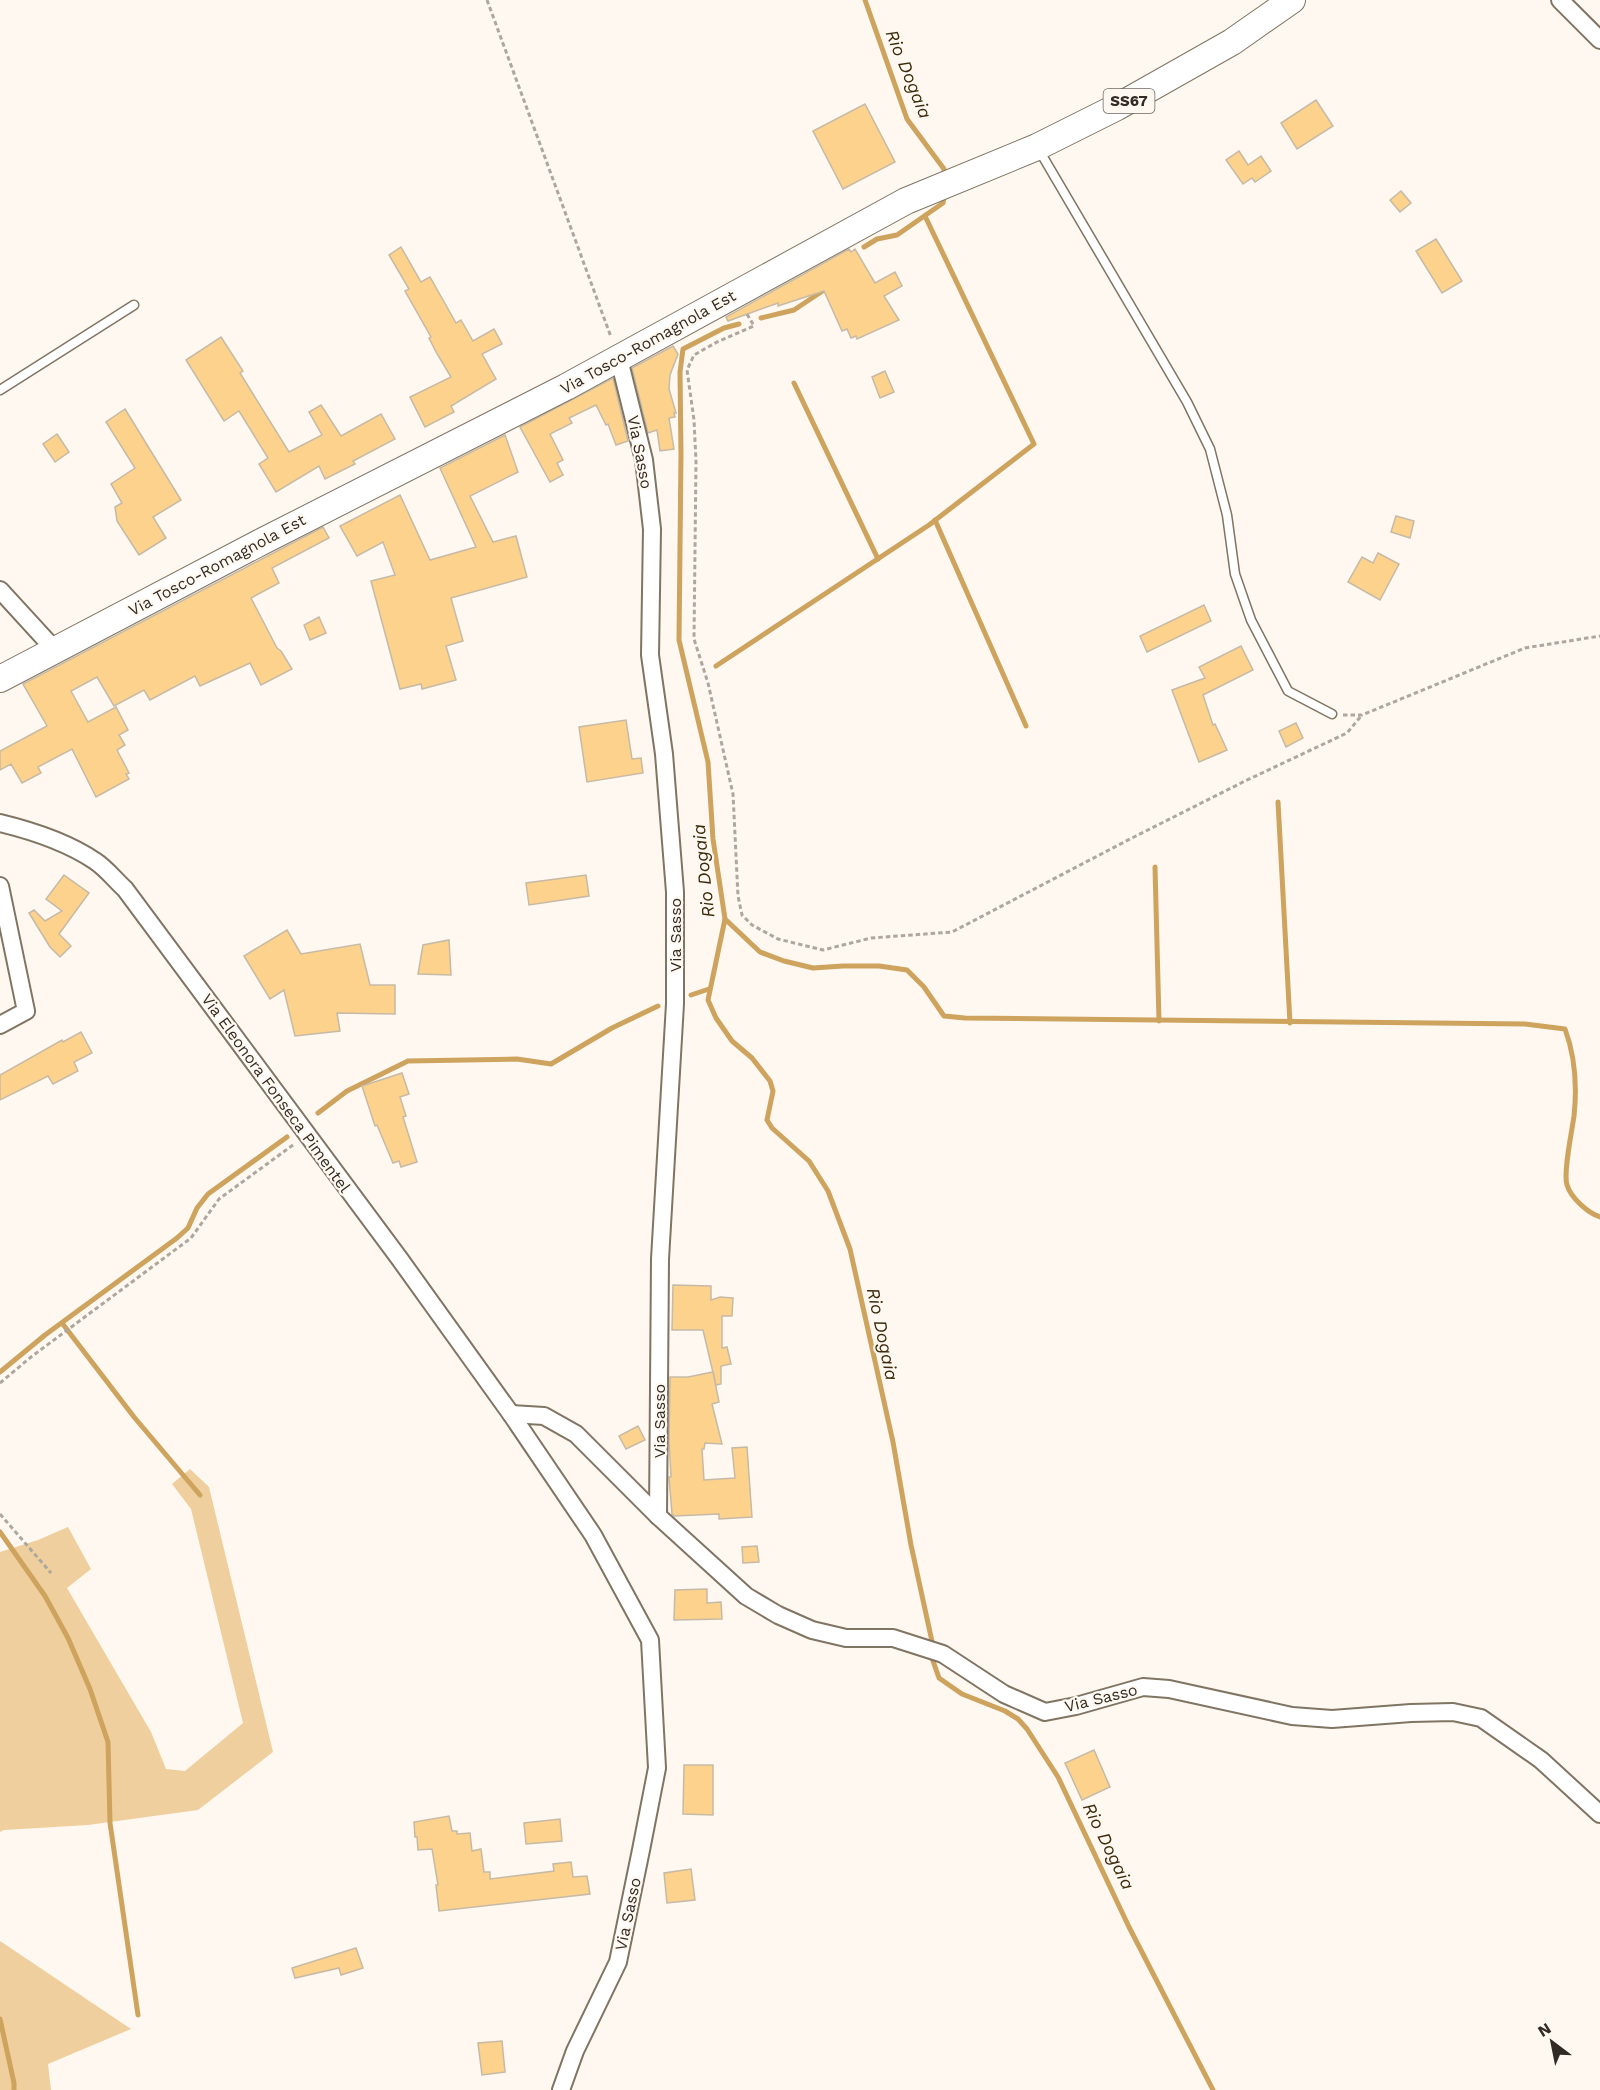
<svg xmlns="http://www.w3.org/2000/svg" width="1600" height="2090" viewBox="0 0 1600 2090" font-family="'Work Sans',sans-serif">
	<style>
		.green { fill: #efcf9d }
		.lines { fill: none; stroke-linecap: round; stroke-linejoin: round }
		.stream { stroke: #cda35e; stroke-width: 5 }
		.building { fill: #fdd28c; stroke: #c6baa6; stroke-width: 1.5 }
		.service-casing { stroke: #807462; stroke-width: 11 }
		.minor-casing { stroke: #807462; stroke-width: 20 }
		.primary-casing { stroke: #807462; stroke-width: 28 }
		.path { stroke: #aca79f; stroke-width: 3; stroke-dasharray: 4.5 3; stroke-linecap: butt }
		.service { stroke: #fff; stroke-width: 8 }
		.minor { stroke: #fff; stroke-width: 16 }
		.primary { stroke: #fff; stroke-width: 26 }
		.labels { text-anchor: middle; dominant-baseline: central; stroke-width: 4.5; stroke-linejoin: round; paint-order: stroke }
		.shield { fill: #fef8f0; stroke: #6e6861; stroke-width: 1.5 }
		.shield-label { font-size: 15px; font-weight: bold; fill: #302b24 }
		.street-label { font-size: 16px; fill: #302b24; stroke: #fef8f0 }
		.water-label { font-size: 18px; font-style: italic; fill: #3c2b0b; stroke: #fef8f0 }
	</style>
	<rect width="100%" height="100%" fill="#fef8f0"/>
	<g class="green">
		<path d="M190,1469l19,18 64,265 -75,58 -110,15 -84,5 -4,2v-280l38,-12 30,-13 23,42 -24,19 84,144 15,37 19,2 58,-48 -52,-214 -19,-25z"/>
		<path d="M0,1941l131,88 -83,35 3,26h-51z"/>
	</g>
	<g class="lines">
		<g class="stream">
			<path d="M865,0l42,119 37,50v8"/>
			<path d="M864,247l13,-8 20,-4 46,-32 2,-11"/>
			<path d="M761,318l33,-8 30,-20"/>
			<path d="M739,324l-15,4 -41,21 -3,23 1,82 -2,186 29,122 5,77 12,80 -17,81 8,18 16,23 20,17 18,23 3,10 -6,29 5,8 37,33 19,30 22,58 43,193 18,103 22,101"/>
			<path d="M794,383l84,176"/>
			<path d="M935,520l91,206"/>
			<path d="M716,666l213,-141 105,-81 -109,-228"/>
			<path d="M1278,802l12,221"/>
			<path d="M1155,867l4,154"/>
			<path d="M725,919l35,33 24,9 29,7 30,-2h36l28,4 17,17 20,29 21,2 560,6 40,5c10,27 12,59 9,87 -2,15 -11,57 -7,69 4,13 21,28 33,32"/>
			<path d="M691,995l18,-6"/>
			<path d="M318,1113l29,-22 61,-30 109,-2 34,5 61,-36 46,-22"/>
			<path d="M62,1323l72,94 66,78"/>
			<path d="M0,1372l45,-37 132,-97 11,-10 9,-20 11,-14 79,-57"/>
			<path d="M0,1532l45,64 23,42 22,51 18,53 2,81 28,192"/>
			<path d="M932,1658l7,20 23,16 43,17 13,8 9,10 31,48 71,150 84,163"/>
			<path d="M0,2019l14,64v7"/>
		</g>
	</g>
	<g class="building">
		<path d="M1316,100l17,26 -36,23 -16,-26z"/>
		<path d="M865,104l30,58 -52,27 -30,-58z"/>
		<path d="M1239,151l9,14 13,-9 10,15 -16,11 -3,-4 -9,6 -17,-24z"/>
		<path d="M1401,191l10,12 -11,9 -10,-12z"/>
		<path d="M1436,239l26,42 -20,12 -26,-42z"/>
		<path d="M401,247l20,35 9,-5 26,46 5,-3 12,21 21,-12 8,15 -20,10 14,25 -45,27 3,6 -29,15 -15,-30 41,-20 -15,-25 -7,-14 2,-1 -26,-46 4,-2 -20,-34z"/>
		<path d="M849,249l2,3 4,-3 20,34 20,-11 7,14 -18,10 15,24 -42,19 -1,-3 -5,2 -4,-9 -5,2 -18,-40 -46,15v-3l-50,18 -2,-4z"/>
		<path d="M221,337l22,34 -3,2 49,79 33,-17 -13,-23 12,-7 20,31 40,-22 14,25 -42,22 2,3 -30,15 -6,-13 -43,26 -17,-28 9,-6 -29,-47 -15,10 -38,-61z"/>
		<path d="M673,346l5,8 -8,21 -1,14 7,24h-2l1,4 -6,1 5,31 -14,2 -3,-21 -9,3 -16,-65z"/>
		<path d="M885,371l9,21 -14,6 -8,-21z"/>
		<path d="M613,378l15,63 -12,4 -8,-21 -2,1 -10,-20 -27,13 3,5 -22,11 13,26 -6,3 6,12 -13,7 -30,-55z"/>
		<path d="M125,409l56,91 -28,17 13,21 -27,17 -22,-34 -2,-14 7,-4 -11,-19 24,-16 -29,-46z"/>
		<path d="M57,434l12,18 -14,10 -12,-18z"/>
		<path d="M505,435l13,37 -48,24 23,46 23,-6 11,41 -76,21 12,43 -17,5 10,34 -34,9 -1,-5 -21,5 -29,-108 24,-6 -12,-33 -26,14 -17,-30 60,-31 30,65 46,-13 -36,-79z"/>
		<path d="M1396,516l18,5 -4,17 -19,-6z"/>
		<path d="M323,527l6,11 -57,30 7,15 -28,15 26,50 4,3 11,18 -31,16 -11,-22 -50,23 -5,-10 -45,24 -6,-10 -30,16 -17,-29 -26,14 17,31 28,-15 12,23 -9,5 6,10 -8,5 12,23 -3,1 3,5 -33,18 -24,-48 -34,18 3,6 -19,10 -11,-19 -11,6v-19l47,-25 -24,-42z"/>
		<path d="M1378,553l21,11 -19,36 -32,-18 14,-25 11,6z"/>
		<path d="M1204,605l7,16 -64,31 -7,-16z"/>
		<path d="M319,617l7,16 -16,7 -6,-15z"/>
		<path d="M1241,646l12,24 -50,25 10,30 2,-1 12,26 -28,12 -27,-72 33,-12 -6,-11z"/>
		<path d="M626,720l6,39 9,-1 2,15 -56,9 -8,-55z"/>
		<path d="M1296,723l7,15 -17,9 -7,-16z"/>
		<path d="M64,875l25,18 -30,41 12,12 -11,11 -10,-10 -21,-34 5,-3 11,11 17,-10 -16,-12z"/>
		<path d="M586,875l3,21 -60,9 -3,-22z"/>
		<path d="M287,930l14,24 59,-10 10,41h25v29l-58,-1 3,18 -45,5 -11,-46 -14,9 -26,-43z"/>
		<path d="M449,940l2,35 -33,-1 5,-29z"/>
		<path d="M81,1032l11,21 -18,9 4,9 -25,13 -5,-8 -48,24v-25l62,-35 1,2z"/>
		<path d="M402,1073l7,21 -9,3 6,19 -3,1 14,45 -16,5 -2,-6 -6,2 -16,-38 -2,1 -13,-40z"/>
		<path d="M673,1285l38,1v14l9,-3 13,1 -1,18h-10v32l5,-1 4,17 -10,2v18l-5,1 -13,-55h-31z"/>
		<path d="M713,1372l6,30 -7,2 10,40 -17,-1 -1,6h-2l2,31 31,-2 -3,-30 15,-1 5,70 -33,2v-5l-45,2 -2,-2 -3,-37h2l-2,-36 1,-64h18z"/>
		<path d="M638,1426l7,14 -19,9 -7,-13z"/>
		<path d="M757,1546l2,16 -16,1 -1,-16z"/>
		<path d="M707,1589v14l14,-1 1,17 -48,1 1,-30z"/>
		<path d="M1094,1750l16,37 -28,13 -17,-37z"/>
		<path d="M684,1765h29v50l-30,-1z"/>
		<path d="M449,1816l3,15h5v3l13,-1 2,18 9,-2 3,23h6v7l64,-8 -1,-7 18,-2 2,15 14,-1 3,18 -151,17 -3,-26h2l-6,-36 -14,1 -1,-13h-2l-1,-15z"/>
		<path d="M560,1819l2,22 -36,3 -2,-21z"/>
		<path d="M691,1869l4,31 -28,3 -3,-30z"/>
		<path d="M356,1948l7,20 -22,7 -2,-7 -44,10 -3,-10z"/>
		<path d="M502,2041l3,31 -23,3 -4,-32z"/>
	</g>
	<g class="lines">
		<g class="service-casing">
			<g id="service">
				<path d="M1039,150l148,252 23,47 17,66 8,59 16,46 37,71 44,23"/>
				<path d="M0,390l134,-85"/>
			</g>
		</g>
		<g class="minor-casing">
			<g id="minor">
				<path d="M1560,0l40,40"/>
				<path d="M619,359l25,101 8,69 -2,126 14,99 11,138v112l-15,255 -2,257"/>
				<path d="M0,590l55,60"/>
				<path d="M0,823c33,8 67,19 95,38 11,7 20,19 30,28l274,369 112,156 82,121 57,105 7,128 -16,82 -23,112 -43,89 -14,39"/>
				<path d="M0,886l26,125 -26,14"/>
				<path d="M511,1414l33,2 32,18 82,82 88,80 32,19 34,15 34,8h47l50,16 61,40 41,18 31,-6 67,-19 26,2 123,27 40,3 79,-6 42,-1 28,6 60,42 59,54"/>
			</g>
		</g>
		<g class="primary-casing">
			<path id="primary" d="M0,679l263,-138 303,-154 340,-186 131,-54 80,-40 115,-65 60,-42"/>
		</g>
		<g class="path">
			<path d="M487,0l124,337"/>
			<path d="M747,314l7,12 -37,16 -23,13 -7,15 7,50 2,41 -2,178 14,44 25,111 5,102 4,19 10,10 26,14 45,11 48,-12 81,-6 178,-93 115,-58 102,-48 15,-18"/>
			<path d="M1343,715h19l163,-67 75,-12"/>
			<path d="M0,1383l31,-26 160,-119 28,-39 74,-54"/>
			<path d="M0,1514l51,59"/>
		</g>
		<use href="#service" class="service"/>
		<use href="#minor" class="minor"/>
		<use href="#primary" class="primary"/>
	</g>
	<g class="labels">
		<rect class="shield" x="1103.5" y="89" width="51" height="24" rx="4.5"/>
		<g class="shield-label">
			<text x="1129" y="101">SS67</text>
		</g>
		<g class="street-label">
			<text transform="translate(648 342) rotate(-29)">Via Tosco-Romagnola Est</text>
			<text transform="translate(640 452) rotate(79)">Via Sasso</text>
			<text transform="translate(217 565) rotate(-28)">Via Tosco-Romagnola Est</text>
			<text transform="translate(675 935) rotate(-90)">Via Sasso</text>
			<text transform="translate(276 1093) rotate(54)">Via Eleonora Fonseca Pimentel</text>
			<text transform="translate(659 1421) rotate(-90)">Via Sasso</text>
			<text transform="translate(1101 1698) rotate(-14)">Via Sasso</text>
			<text transform="translate(628 1914) rotate(-78)">Via Sasso</text>
		</g>
		<g class="water-label">
			<text transform="translate(909 74) rotate(68)">Rio Dogaia</text>
			<text transform="translate(703 871) rotate(-96)">Rio Dogaia</text>
			<text transform="translate(883 1334) rotate(78)">Rio Dogaia</text>
			<text transform="translate(1109 1846) rotate(64)">Rio Dogaia</text>
		</g>
	</g>
	<g transform="translate(1552 2042) rotate(328)" stroke="#fef8f0" stroke-width="4.5" paint-order="stroke">
	<path d="M0-4.5L10 22L0 15L-10 22Z" fill="#302b24"/>
	<text y="-9" font-size="16" font-weight="bold" text-anchor="middle" fill="#302b24">N</text>
	</g>
</svg>
